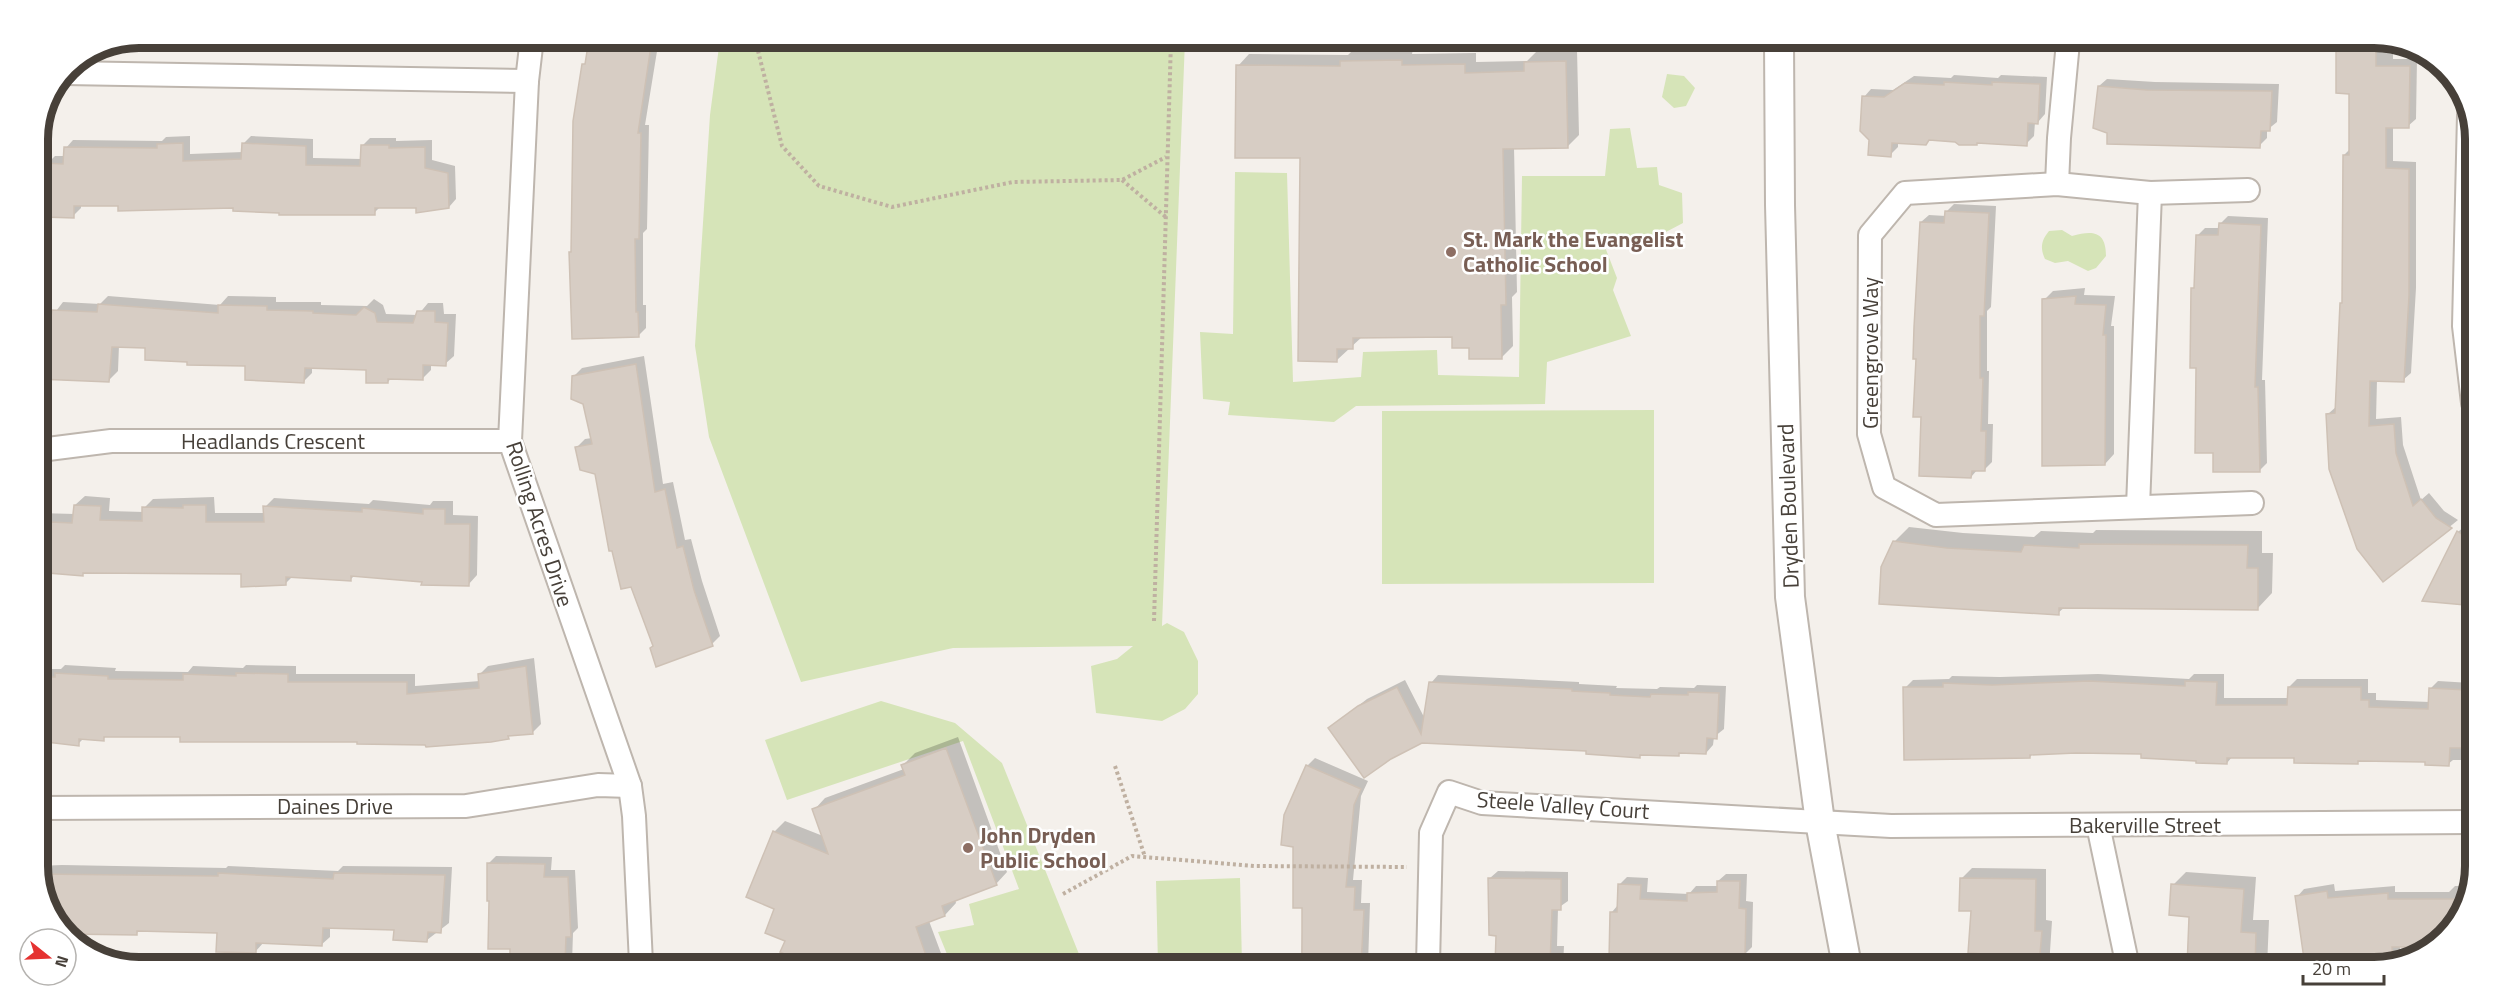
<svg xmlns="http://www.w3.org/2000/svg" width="2513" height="1005" viewBox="0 0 2513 1005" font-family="'Titillium Web',sans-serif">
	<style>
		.green { fill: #d6e4b8 }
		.shadow { fill: #0003 }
		.building { fill: #d7cdc4; stroke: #cec1b5; stroke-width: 1.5 }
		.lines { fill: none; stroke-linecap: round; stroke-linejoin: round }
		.minor-casing { stroke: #beb6ae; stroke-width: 26 }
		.tertiary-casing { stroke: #beb6ae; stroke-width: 32 }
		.path { stroke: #bfb0a1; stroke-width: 4; stroke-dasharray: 3 3; stroke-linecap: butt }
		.minor { stroke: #fff; stroke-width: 22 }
		.tertiary { stroke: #fff; stroke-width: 28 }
		.education-dot { fill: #8d6e63; stroke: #fff; stroke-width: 2 }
		.labels { text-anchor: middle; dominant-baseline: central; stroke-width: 5; stroke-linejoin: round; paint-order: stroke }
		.education-label { font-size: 22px; font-weight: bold; fill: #785e54; stroke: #fff; text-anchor: start }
		.street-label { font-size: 22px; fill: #474039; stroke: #fff }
		.rim { fill: none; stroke: #474039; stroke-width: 8 }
	</style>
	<rect width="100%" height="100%" fill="#f4f0eb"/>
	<g class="green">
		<path d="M720,39l465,1 -23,586 5,-3 17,9 14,29v33l-13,15 -23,12 -66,-8 -5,-47 26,-7 16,-13 -180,2 -152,34 -92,-245 -14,-91 15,-231z"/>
		<path d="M1667,74l17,2 11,12 -9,18 -12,2 -12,-11z"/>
		<path d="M1630,128l7,40 20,-1 2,18 23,8 1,30 -38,20 -40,4 12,31 -4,12 18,46 -84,26 -2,42 -189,2 -22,16 -106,-7 2,-13 -27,-3 -3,-67 33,2 2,-162 52,1 6,209 68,-5 2,-25 74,-2 1,25 81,2 3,-201h83l5,-47z"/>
		<path d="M2062,230l10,6c21,-6 34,-5 34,20l-10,12 -8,3 -20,-10 -13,2 -10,-4c-5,-11 -4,-18 4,-28z"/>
		<path d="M1654,410v173l-272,1v-173z"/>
		<path d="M881,701l74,22 47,40 81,201h-132l-13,-32 36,-7 -5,-21 50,-15 -56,-148 -176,59 -22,-60z"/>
		<path d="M1240,878l2,87h-84l-2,-84z"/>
	</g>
	<g class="shadow">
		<path d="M590,39h69l-14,86h4l-2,104 -4,4v72h3v23l-8,8 -68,-84 3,-2 1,-129z"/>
		<path d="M2339,43h54v16h24l-1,60 -8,7h-15v35l23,1v126l-5,85 -8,7h-26l-1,39 25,-2 2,28 18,55 8,-7 15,18 14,9 -74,60 -56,-166 9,-8 5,-103 1,-2 1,-146 6,-6 1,-57h-13z"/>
		<path d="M1413,49l-1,5 64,-1v9l51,-1 10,-10 40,-1 2,85 -11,11 -54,1 3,145 -5,5 1,49 -12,12 -48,-22h-90l-26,24 -36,-203 -63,-91 11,-12 99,1 5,-5z"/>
		<path d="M1954,75l44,3 3,-3 46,2 -2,37 -7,8h-3l-1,14 -8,8 -47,-3 -3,3 -46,-5 -32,3v5l-8,8 -19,-15 -7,-43 7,-8 22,1 21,-14 37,2z"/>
		<path d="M2107,79l48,3 124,2 -2,38 -10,8v8l-8,8 -150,-14 -10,-46z"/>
		<path d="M190,136v18l53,-2v-8l8,-8 62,3v19l49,1v-13l8,-8h26v3l36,-1v20l23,6 1,33 -7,8 -68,-1 -7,7 -139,-6 -154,-2v3l-8,8 -26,-52 8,-8h10l1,-8 7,-8 89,1 4,-4z"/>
		<path d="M1954,204l42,2 -5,101 -4,4v60h2l-1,53h5l-1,38 -8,8 -6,-1 -7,8 -48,-61 -2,-194 8,-7 17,1v-4z"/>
		<path d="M2228,216l40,2 -6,162h3l2,83 -8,8 -44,-19 -17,-85 -6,-78 4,-3 2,-51 7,-7h15v-4z"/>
		<path d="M2085,288l-1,7 31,1 -4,30h3v128l-9,10 -61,-164 9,-9z"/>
		<path d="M108,296l112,9 8,-9 48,1v5h45v3l46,1 7,-7 9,6 3,9 32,1 10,-12h15l1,11h12l-2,42 -9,8h-14v6l-9,9 -30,-2 -4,5 -21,-14 -55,-1v6l-9,9 -56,-17 -59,-4 -41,-14 -28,-2 -1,26 -9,9 -71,-3v-55l8,-8 7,1 10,-13 37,2z"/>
		<path d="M644,356l19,128 10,-2 12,58 6,-1 11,42 18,55 -8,8 -57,2 -59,-173 -20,-25 9,-9 7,-1 -8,-35 -11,-26 9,-9z"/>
		<path d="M85,496l25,2 -1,13 35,1v-4l9,-9 61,-2 1,16h50v-6l9,-9 95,6 4,-4 57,5 3,-4h20v14l25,1 -1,59 -9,10 -113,-10 -5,5 -57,-4 -8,8 -43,-11 -157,-2 -3,3 -39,-2 -5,7v-66l37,1v-9z"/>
		<path d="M2466,525l7,4 -1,66 -8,8 -6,-71z"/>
		<path d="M1909,527l54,6 71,4 7,-6 52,2 3,-3 166,1v22h11l-1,40 -15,16 -191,-3 -8,7 -164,-71z"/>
		<path d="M534,658l7,66 -9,9 -21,1 -3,3 -81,6 -245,-7h-76l-3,3 -19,-1 -6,6 -40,-4v-71h23l4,-4 51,3 -1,3 73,1 5,-6 50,2 3,-3 50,1v8h119v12l65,-5v-7l8,-8z"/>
		<path d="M2098,674l91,5 5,-5h30v24h65v-11l8,-8h71v14h8v7l54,2v-13l8,-8 33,2v77h-18l-5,4 -21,-3 -66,-2 -4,4 -62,-6h-63l-5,6 -85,-10 -66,-2 -43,2 -3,4 -125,-69 8,-8 36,-1 3,-3 48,1z"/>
		<path d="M1438,675l141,7v2l38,2 -1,2 41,1 3,-2 34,1 3,-3 29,1 -2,43 -10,8 -1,8 -7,8 -24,-2 -4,4 -36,-1 -3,2 -52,-6 -257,-22 37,-29 38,-19 20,39 6,-36z"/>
		<path d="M958,737l49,135 -11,12 -41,15 1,4 -11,12 -16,6 16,43h-134l-24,-24 -11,-32 -2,-76 11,-11 38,15 -9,-26 11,-12 79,-29 -1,-4 12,-12z"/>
		<path d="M1315,758l53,23 -7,15 -8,84h9l-1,23h9l-2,62h-67l6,-199z"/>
		<path d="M496,856l56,1 -1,13h24l3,58 -5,5 -1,30h-60v-15l-24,-84z"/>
		<path d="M62,865l164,3 2,-2 110,5 5,-5 109,1 -3,56 -22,17 -32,-12 -65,-2v11l-9,8 -57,-3 -9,10 -37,-21 -78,-2 -3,4h-51l-6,6h-6l-15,-11 -21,-55v-7z"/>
		<path d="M1972,868l74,1v51l6,1 -3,46h-65l1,-14 -24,-74z"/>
		<path d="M1498,871l70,1v29l-10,7 -1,38h7l-1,20 -66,-1 1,-31 -8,-56z"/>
		<path d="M2186,872l70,5 -3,43h16l-2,47h-79l2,-52 -17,-30z"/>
		<path d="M1726,874h21l-1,27 7,1 -1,45 -8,8 -30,-1 -2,2 -35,1 -6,6 -59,-51 6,-7 1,-20 8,-8 21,1 -1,14 42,2 7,-8h22v-5z"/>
		<path d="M2334,884l1,7 60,-5v6h54l6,-6h15v13l-36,46 -34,1v9l-6,6 -7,3 -32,-7 -58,-60 7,-8z"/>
	</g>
	<g class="building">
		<path d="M589,39h63l-14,94h3l-2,106h-4l1,73h2l1,25 -67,2 -3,-87h2l2,-131 9,-57h3z"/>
		<path d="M2336,50h40v16h34l-1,62h-23v40l23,1v127l-5,86 -34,-1 -1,45 25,-2 2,29 17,53 8,-7 15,19 16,10 -69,54 -26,-33 -28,-80 -3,-55 9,-1 5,-110h2l1,-148h6v-61l-13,-1z"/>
		<path d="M1402,60v5l63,-1v9l59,-2v-9l42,-1 2,87 -65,1 3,156h-5l1,54h-33v-11h-17v-11l-99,1v11h-16v13l-39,-1 2,-203h-65l1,-93 104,1v-5z"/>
		<path d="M1944,82l48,3v-3l48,2 -2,40 -10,-1 -1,23 -50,-3v2h-18l-4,-3 -26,-2 -3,5 -34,-2 -1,14 -23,-2 1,-15 -9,-9 2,-35 22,1 21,-14 39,2z"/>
		<path d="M2098,86l49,4 125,1 -2,40h-9l-1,17 -153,-4v-11l-14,-5z"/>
		<path d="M183,143v18l58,-2 1,-16 64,3v19l54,1 1,-21h28v3l36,-1v21l23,5 1,35 -33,5v-5h-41v7h-96v-2l-46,-2v-3l-115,3v-5h-44v12l-31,-1 2,-54 18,1 1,-17 93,1v-4z"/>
		<path d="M1945,211l44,2 -5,103h-4v62h3l-2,53h5l-1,40h-13l-1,7 -52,-2 2,-59h-8l3,-58h-3l1,-32 6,-105 24,1z"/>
		<path d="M2219,223l42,2 -6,162h3l2,85h-47v-19h-18l1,-85h-6l1,-80h3l2,-53h22z"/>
		<path d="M2076,296l-1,8 31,1 -3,30h3l-1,130 -63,1v-167z"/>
		<path d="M98,304l120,9v-8l49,1v4l46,1v2l43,2 8,-8 11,6 2,9 36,1 4,-12h18v11l13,1 -2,43 -23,-1v15l-35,-1v4h-22v-13l-61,-2 -1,15 -59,-3v-14l-58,-1v-3l-42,-2v-12l-33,-1 -3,35 -71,-3v-57l12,2 2,-14 45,2z"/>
		<path d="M636,364l19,128 10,-3 12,59 6,-2 11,44 19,56 -57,21 -6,-19 3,-2 -22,-59 -10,2 -9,-38h-3l-14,-77 -15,-4 -5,-23 17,-3 -9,-40 -12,-5 1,-23z"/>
		<path d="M74,505l27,1 -1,14 42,1v-14l41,1v-3h23v17h58l-1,-16 99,6v-4l61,6v-5h22v15h25l-1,62 -48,-1 1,-3 -71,-6v5l-65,-4v8l-45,2v-13l-158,-1v3l-35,-3 3,-51 21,1z"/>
		<path d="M2457,531l15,10v48l-7,16 -43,-4z"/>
		<path d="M1893,541l54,7 74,4 3,-7 55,3v-4l169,1 -1,23h11v42l-199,-2v7l-180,-11 2,-37z"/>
		<path d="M526,666l7,68 -25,2 1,3 -18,3 -65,5 -1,-2 -68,-1v-2h-177v-5h-76v4l-25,-2v7l-41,-5v-64h17v-4l53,3v3l75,1v-6l53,2v-3l52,1v8h119v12l72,-6 -1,-14z"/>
		<path d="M2089,681l96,5v-5l32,1 -1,23h71l1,-18h73v13h8v7l59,2 1,-21 38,2 -3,58h-14l-1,18 -24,-1v-3l-67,-1v3l-64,-1v-5h-67v6l-31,-1v-2l-55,-3v-4l-65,-1 -46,2v3l-126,2 -1,-73h40v-4l49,2z"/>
		<path d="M1429,682l143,7v2l38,2v2l40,2 1,-3 37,1v-3l31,1 -2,46 -10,-1 -1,16 -27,-1v3l-39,-1v3l-54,-4v-3l-164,-8 -31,16 -27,19 -36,-50 30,-22 39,-19 24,47z"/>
		<path d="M946,748l51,137 -55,21 3,10 -29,11 13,37h-122l-27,-12 5,-11 -20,-8 9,-24 -28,-12 27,-66 55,23 -16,-45 93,-34 -4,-10z"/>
		<path d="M1306,765l55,24 -7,16 -8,82h9l-1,23h10l-3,55h-59v-57h-9v-61l-12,-2 3,-30z"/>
		<path d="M487,863l58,1 -1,13h24l3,60h-5l-1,26h-55v-14h-22l1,-48h-2z"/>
		<path d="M218,873l115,6 1,-6 111,2 -4,58 -13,-1 -1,10 -34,-2 1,-10 -71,-2 -1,18 -66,-3v10l-40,-1 1,-19 -80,-2v4l-70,-1 -8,-6 -21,-54 180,2z"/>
		<path d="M1488,878l73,1v31h-9l-2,56 -55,-1 1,-29 -7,-1z"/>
		<path d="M1960,878l76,1 -1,52h7l-3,34 -57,2 1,-13 -15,-1 3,-42h-12z"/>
		<path d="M1717,881h23l-1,27 7,1 -1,47 -32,-1v3l-41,1v5l-30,-1v-3l-33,-1 1,-47h7l1,-28 23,1 -1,14 47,2v-8l30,-1z"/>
		<path d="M2171,884l73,5 -3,43 15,1 -1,34h-68l2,-50 -20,-2z"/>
		<path d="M2327,891l1,7 60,-5v6h82l-37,48h-41l1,15 -12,4 -26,1 -1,-9 -49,8 -10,-70z"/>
	</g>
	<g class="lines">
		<g class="minor-casing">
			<g id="minor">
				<path d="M532,38l-5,43 -17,360 120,345 4,30 7,147"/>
				<path d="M65,73l462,8"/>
				<path d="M2469,115l-5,211 9,77"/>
				<path d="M2057,184l2,-46 9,-96"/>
				<path d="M2248,190l-98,3 -93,-9 -152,9 -35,42 -1,199 15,53 52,28 316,-12"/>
				<path d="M38,448l2,2 71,-9h399"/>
				<path d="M2138,507l12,-314"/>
				<path d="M38,808l428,-2 132,-21 32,1"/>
				<path d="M2098,825l30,142"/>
				<path d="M1428,965l3,-132 18,-41 33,11 409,23 580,-4"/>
			</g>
		</g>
		<g class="tertiary-casing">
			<path id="tertiary" d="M1779,41l1,164 10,392 30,225 27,144"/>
		</g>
		<g class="path">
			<path d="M755,39l27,107 37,40 73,21 121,-25 109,-2 44,-23"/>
			<path d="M1122,180l45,38"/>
			<path d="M1154,621l17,-581"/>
			<path d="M1115,766l30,91"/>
			<path d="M1063,894l69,-38 123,10 152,1"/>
		</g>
		<use href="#minor" class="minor"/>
		<use href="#tertiary" class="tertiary"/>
	</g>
	<g class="education-dot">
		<circle cx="1451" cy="252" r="6"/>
		<circle cx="968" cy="848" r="6"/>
	</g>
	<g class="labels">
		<g class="education-label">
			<text x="1463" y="239">St. Mark the Evangelist<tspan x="1463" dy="25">Catholic School</tspan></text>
			<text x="980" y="835">John Dryden<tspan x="980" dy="25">Public School</tspan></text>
		</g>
		<g class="street-label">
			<text transform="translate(1870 353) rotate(-90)">Greengrove Way</text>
			<text x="273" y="441">Headlands Crescent</text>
			<text transform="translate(1788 506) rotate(-92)">Dryden Boulevard</text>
			<text transform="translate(540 524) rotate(72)">Rolling Acres Drive</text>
			<text transform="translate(1563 805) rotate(4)">Steele Valley Court</text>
			<text x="335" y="806">Daines Drive</text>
			<text x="2145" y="825">Bakerville Street</text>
		</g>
	</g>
	<path d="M0 0H2513V1005H0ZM139 48H2374A91 91 0 0 1 2465 139V866A91 91 0 0 1 2374 957H139A91 91 0 0 1 48 866V139A91 91 0 0 1 139 48Z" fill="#fff" fill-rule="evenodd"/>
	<path class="rim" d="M139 48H2374A91 91 0 0 1 2465 139V866A91 91 0 0 1 2374 957H139A91 91 0 0 1 48 866V139A91 91 0 0 1 139 48Z"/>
	<g transform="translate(48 957) rotate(108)"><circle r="28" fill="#ffffff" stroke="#b5b3b0" stroke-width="1.5"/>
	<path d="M0-4.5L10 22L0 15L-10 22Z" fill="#e53231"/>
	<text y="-9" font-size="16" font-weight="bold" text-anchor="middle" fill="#474039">N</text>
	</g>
	<path d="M2303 975v9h81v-9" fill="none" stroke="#474039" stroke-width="3"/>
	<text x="2312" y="975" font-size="18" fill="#474039" stroke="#ffffff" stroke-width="4.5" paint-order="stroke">20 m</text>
</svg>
